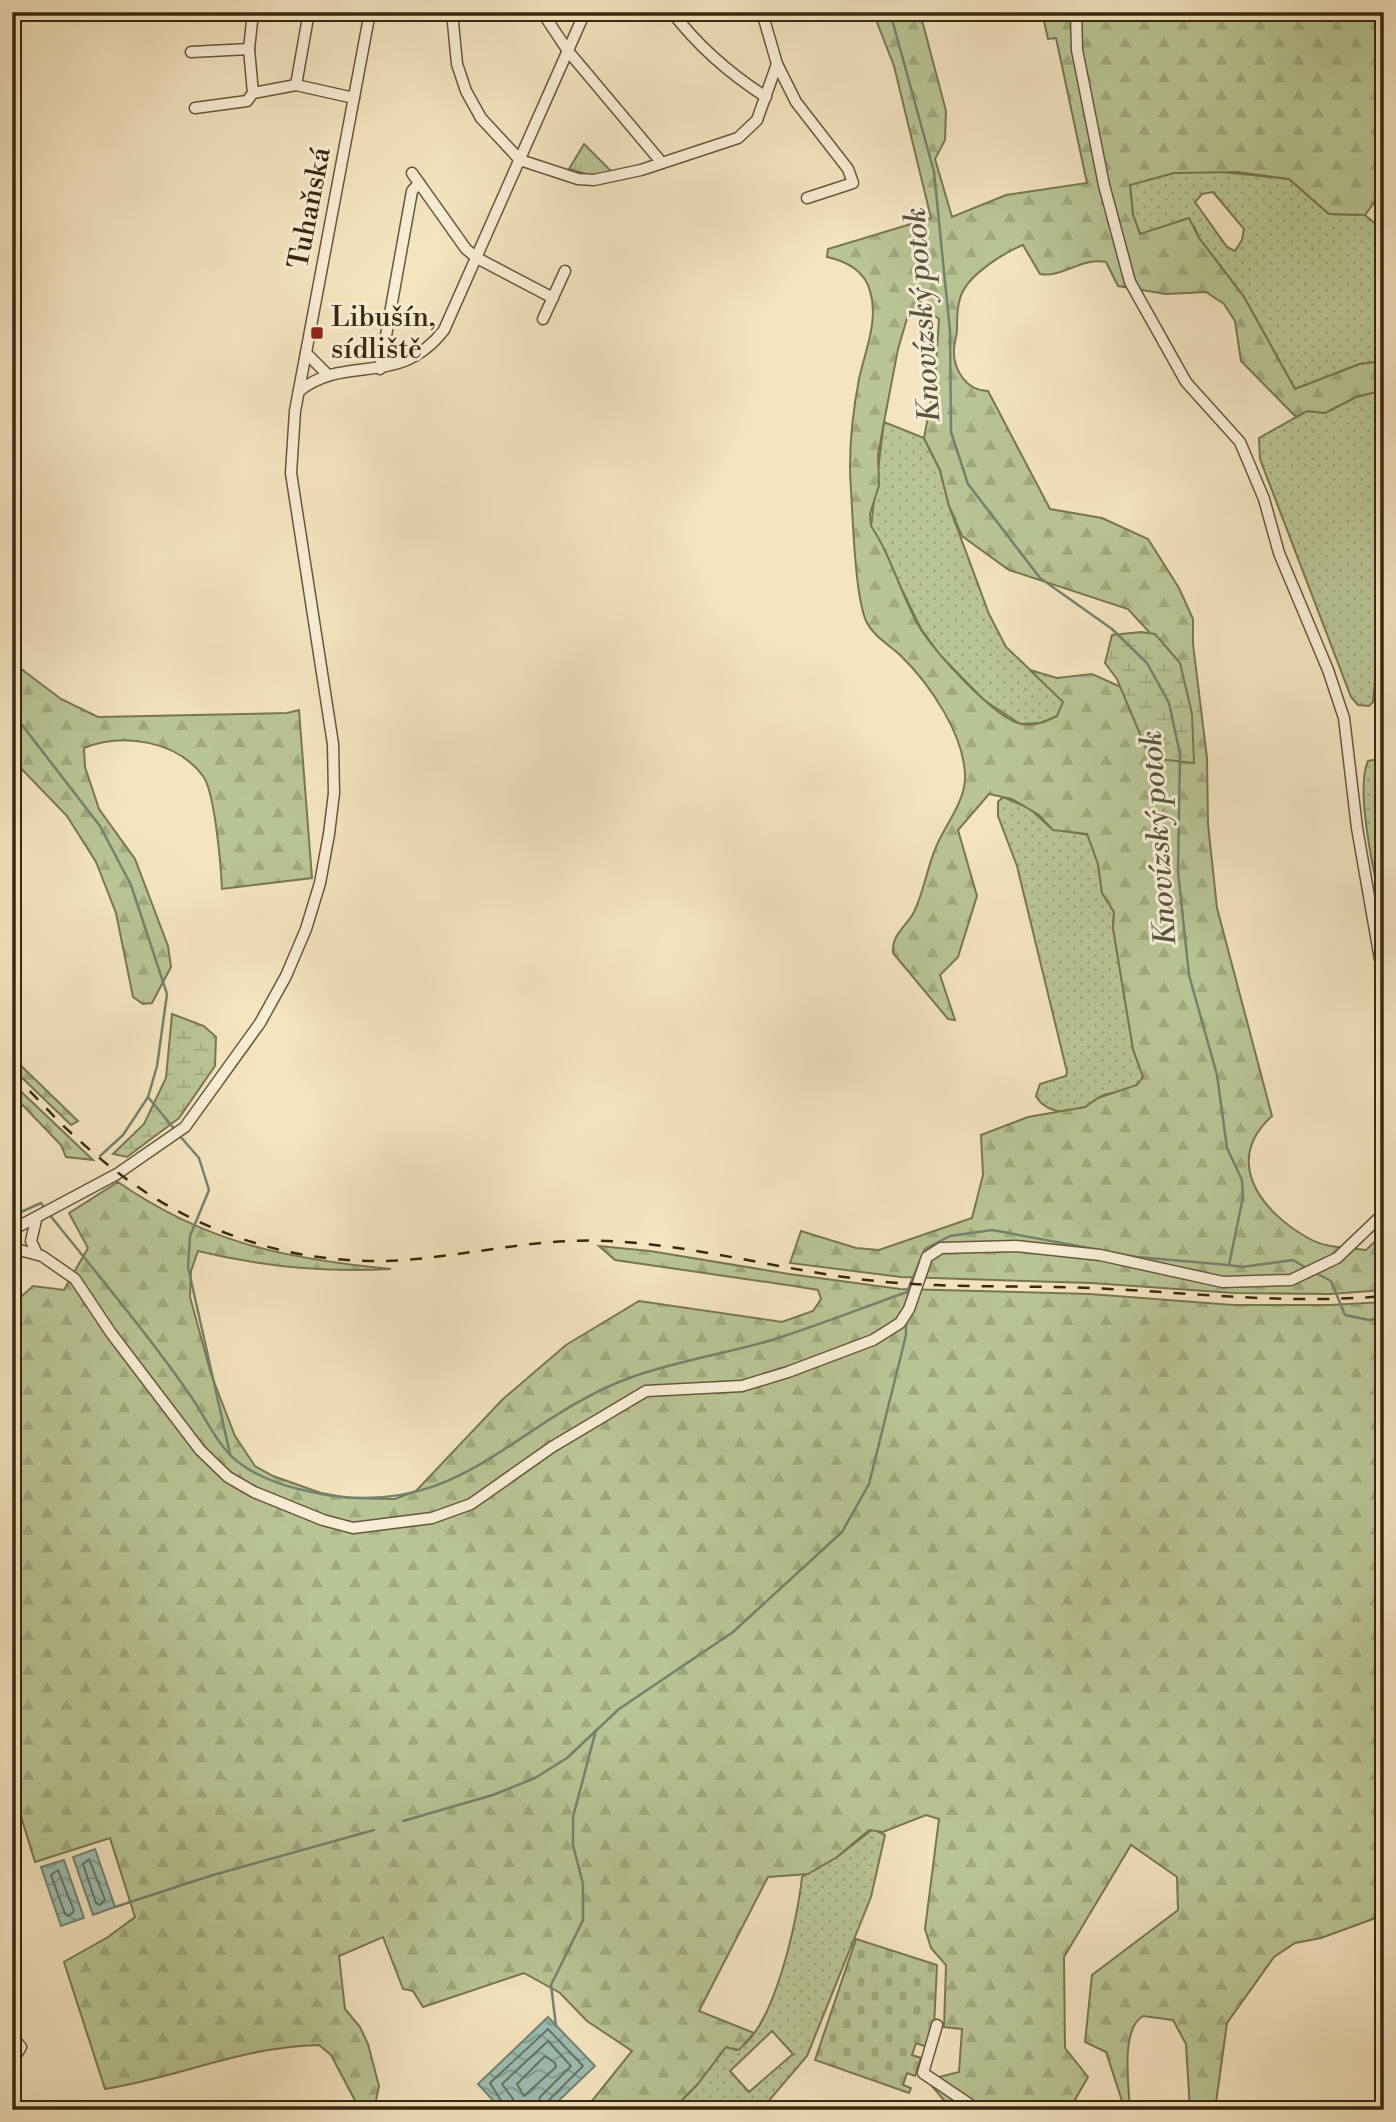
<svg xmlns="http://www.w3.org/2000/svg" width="1396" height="2122" viewBox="0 0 1396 2122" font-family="'Libre Bodoni',serif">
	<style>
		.grass { fill: url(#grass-dots); stroke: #797652; stroke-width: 2; fill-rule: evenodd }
		.forest { fill: url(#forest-firs); stroke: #797652; stroke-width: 2; fill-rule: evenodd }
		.wetland { fill: url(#wetland-marsh); stroke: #797652; stroke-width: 2 }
		.cemetery { fill: url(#cemetery-stones); stroke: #797652; stroke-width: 2 }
		.park { fill: url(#park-tufts); stroke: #797652; stroke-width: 2 }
		.water { fill: url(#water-waves); stroke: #748271; stroke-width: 2 }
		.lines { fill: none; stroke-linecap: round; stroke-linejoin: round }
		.shore { stroke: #6a7261; stroke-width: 2 }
		.stream { stroke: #748271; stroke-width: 2.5 }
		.minor-casing { stroke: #68563b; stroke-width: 13 }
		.minor { stroke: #f8edd6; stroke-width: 10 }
		.rail { stroke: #39270f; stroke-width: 2.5; stroke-dasharray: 12 12; stroke-linecap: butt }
		.poi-dot { fill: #8f2418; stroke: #f8edd6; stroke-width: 2.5 }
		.labels { text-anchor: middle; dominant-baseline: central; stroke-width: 6; stroke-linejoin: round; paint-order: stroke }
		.street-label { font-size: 28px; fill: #39270f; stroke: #f8edd6 }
		.poi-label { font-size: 28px; fill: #39270f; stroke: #f8edd6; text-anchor: start }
		.water-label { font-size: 30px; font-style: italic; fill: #575440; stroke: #f8edd6 }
	</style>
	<defs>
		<pattern id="grass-dots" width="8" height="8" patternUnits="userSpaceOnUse" patternTransform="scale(1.75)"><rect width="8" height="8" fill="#b9c595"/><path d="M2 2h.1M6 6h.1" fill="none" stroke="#a0a97f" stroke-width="1.8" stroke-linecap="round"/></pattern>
		<pattern id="forest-firs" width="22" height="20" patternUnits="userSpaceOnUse" patternTransform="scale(1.75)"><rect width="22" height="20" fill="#b9c595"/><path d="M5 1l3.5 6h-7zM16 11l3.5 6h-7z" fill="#a0a97f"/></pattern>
		<pattern id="wetland-marsh" width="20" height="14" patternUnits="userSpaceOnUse" patternTransform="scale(1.75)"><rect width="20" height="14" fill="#b9c595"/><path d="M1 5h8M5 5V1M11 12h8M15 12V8" fill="none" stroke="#a0a97f"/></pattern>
		<pattern id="cemetery-stones" width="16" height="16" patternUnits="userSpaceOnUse" patternTransform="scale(1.75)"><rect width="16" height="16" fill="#b9c595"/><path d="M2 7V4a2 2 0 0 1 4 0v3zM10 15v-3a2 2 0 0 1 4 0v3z" fill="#a0a97f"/></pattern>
		<pattern id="park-tufts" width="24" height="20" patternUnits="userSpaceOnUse" patternTransform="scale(1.75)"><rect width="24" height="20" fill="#b9c595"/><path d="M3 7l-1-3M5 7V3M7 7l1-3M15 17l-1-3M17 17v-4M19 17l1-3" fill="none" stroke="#a0a97f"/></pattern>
		<pattern id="water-waves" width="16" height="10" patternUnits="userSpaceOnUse" patternTransform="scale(1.75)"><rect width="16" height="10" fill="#9cbeb3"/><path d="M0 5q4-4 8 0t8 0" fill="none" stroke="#809a90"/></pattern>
	</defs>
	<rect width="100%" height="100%" fill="#f4e4c0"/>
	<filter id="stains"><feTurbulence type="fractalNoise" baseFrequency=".00286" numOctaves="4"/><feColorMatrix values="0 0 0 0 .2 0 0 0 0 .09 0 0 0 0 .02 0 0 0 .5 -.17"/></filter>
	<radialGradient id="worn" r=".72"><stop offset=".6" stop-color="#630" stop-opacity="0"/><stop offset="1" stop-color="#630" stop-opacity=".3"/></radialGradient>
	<g class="grass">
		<path d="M1203,170l86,9 40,35 36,1 19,16v130l-24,3 -65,25 -51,-92 -45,-59 -5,-12 -54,8 -7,-19 -3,-31 44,-11zM1213,192l31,37 -2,11 -7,11 -8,-4 -32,-45 7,-8z"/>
		<path d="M1384,390v276l-8,3 -3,33 -4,4 -11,-1 -7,-8 -91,-238 -1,-21 48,-27 18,2 31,-16z"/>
		<path d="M884,422l40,16 16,32 9,36 40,108 17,33 58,55 -6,14 -18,7 -20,1 -36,-24 -44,-45 -19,-26 -50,-103z"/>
		<path d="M1384,758v162c-7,-34 -30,-129 -16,-159z"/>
		<path d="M1003,797l26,11 22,20 37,7 10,29 4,29 12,19 -1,16 20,121 10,28c-6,14 -26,14 -39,18 -6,2 -9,6 -14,10 -17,11 -44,9 -54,-9l4,-12 26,-8 1,-4 -50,-206 -19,-50v-14z"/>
		<path d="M873,1829l12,6 -14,62 -64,159 -46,54h-89l18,-18 36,-45 10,3c38,-18 62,-133 66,-173l35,-20zM772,2031l21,23 -44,38 -19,-21z"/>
	</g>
	<g class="forest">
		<path d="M873,12h43l7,12 23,87 -1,29 -10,19 17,58 54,-22 81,-12 -31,-145 -8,1 -6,-27h331l11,10v167l-19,26 -36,-1 -40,-35 -51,-7 -64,1 -44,12 3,30 7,19 49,-16 10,20 45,59 51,92 65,-25 24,-3v29l-28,7 -31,16 -18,-2 -11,6 -55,-56 -6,-40 -11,-17 -18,-12 -40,2 -48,-8 -12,-24c-25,-5 -43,16 -66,12l-17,-29c-18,7 -51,28 -60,46 -6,12 -6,26 -6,38 0,7 -3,14 -3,21 -1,20 13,41 34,41l62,118 52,9 46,21 31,49 14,31v25l14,114 1,66 9,84 55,208c-49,45 -12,95 36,122 17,10 39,10 58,12l18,-17v57l-54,4 -96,-1 -143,-10 -190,-6 -111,-14 11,-32 55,17 23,2 93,-32 11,-43 -2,-40 47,-18 57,-10 13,-9 39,-13 6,-8 -10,-28 -20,-121 1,-16 -12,-19 -4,-29 -11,-30 -34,-4 -14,-15 -27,-16 -23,-5 -31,36 19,66 -19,61 -18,18 15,45 -7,-1 -55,-66c-2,-18 13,-26 21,-41 10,-21 13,-44 22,-65 9,-22 28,-44 29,-68 1,-43 -36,-96 -65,-124 -12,-11 -27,-19 -34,-34 -11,-26 -13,-100 -15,-131 -3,-37 1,-74 8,-111 6,-28 20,-59 11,-88 -5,-20 -24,-30 -43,-34l1,-8 103,-31 -37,-152zM929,312l10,7 -4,60 -11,59 16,32 9,36 13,30 47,34 119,39 22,24 -18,59 -40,-18 -35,4 -27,-8 33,32 -6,14c-10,5 -23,11 -36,8 -27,-6 -86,-72 -101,-96 -19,-32 -28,-71 -49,-102l-1,-12 9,-29 -1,-30 6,-33 14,-73 10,-34z"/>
		<path d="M12,662l49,37 37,18 189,-4 12,-3 13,168 -90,11c-1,-22 -7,-97 -19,-113 -26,-35 -80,-44 -119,-28l1,19 14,42 36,50 33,87 3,21 -19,36 -9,1 -10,-7 -17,-84 -20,-51 -29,-46 -55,-57z"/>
		<path d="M12,1057l66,64 -7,4 -59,-57z"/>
		<path d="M12,1083l81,77 -27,-3 -5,-12 -49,-51z"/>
		<path d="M118,1182c88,61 168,77 273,87 -67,4 -128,-2 -193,-18l-7,20 -1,26 21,77 24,62 20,30 18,10 48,17 27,5 47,1 21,-8 87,-92 63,-54 73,-44 143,21 31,-11 8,-12 -3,-9 -24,-4 -179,-26 -16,-14 51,5 139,23 111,15 190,5 143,11h97l54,-3v613l-63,23 -26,5 -21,14 -47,66 -12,87h-25l-4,-66 -13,-24 -30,-4c-23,13 -14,71 -13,94h-5l-19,-58 -21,-10 7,-67 86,-65 -1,-33 -46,-32 -67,112 1,91 23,29 -19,33h-117l-25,-30 32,-8 3,-43 -18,-2 2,-62 -15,-17 -6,-19 14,-110 -13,-4 -43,17 -14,-2 -32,27 -29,17 -40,3 -69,134 55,22 -15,17 -13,-3 -29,38 -25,25 -85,-3 45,-56 -45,-30 -27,-28 -36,-20 -101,34 -10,-16 -10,-2 -20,-52 -44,19 6,53 15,18 8,17 11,42 -5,24h-14l-29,-55 -12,-10c-73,1 -143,33 -214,44l-41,-127 44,-25 27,-20 -25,-79 -75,24 -23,-75v-500l10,9 11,-10 31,4 24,-42 -19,-35z"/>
	</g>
	<g class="wetland">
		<path d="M1141,632l14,2 25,29 12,51 2,49 -44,-5 -33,-79 -12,-16 7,-28z"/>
		<path d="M172,1014l32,12 12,11 -1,29 -36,52 -52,39 -14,-3 31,-30 22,-46z"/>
	</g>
	<path class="cemetery" d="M856,1939l81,26 -3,61 -7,21 -11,-4 -4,12 9,3 -6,18 -8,-3 -4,12 8,3 -2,5 -94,-33z"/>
	<path class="park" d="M584,144l29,29 -20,3 -24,-7z"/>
	<g class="water">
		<path d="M95,1849l20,58 -22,8 -20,-58z"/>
		<path d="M64,1860l20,58 -23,8 -20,-59z"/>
		<path d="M548,2017l47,49 -46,44h-47l-24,-26z"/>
	</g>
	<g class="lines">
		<g class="shore">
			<path d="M89,1859l16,41 -5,5 -4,-2 -13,-39z"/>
			<path d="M58,1870l16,41 -5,5 -4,-2 -14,-39z"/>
			<path d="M545,2056l10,7 1,4 -32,29 -7,-12z"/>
			<path d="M507,2110l-17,-27 58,-54 35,37 -36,36 -2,8"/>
			<path d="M516,2110l-3,-11 -11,-15 46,-43 23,25 -31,31 -4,13"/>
		</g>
		<g class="stream">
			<path d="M890,12l44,160 16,159 1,101 17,52 72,94 72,51 35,34 22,40 11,51 -2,117 11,104 28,100 10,73 15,32 1,17 -14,68 13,2 51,-7 15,9"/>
			<path d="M12,712l88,114 31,59 36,109 -10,72 -9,31 27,33"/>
			<path d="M179,1135l20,23 10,32 -19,46 -2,31 42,187"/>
			<path d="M100,1156l23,-21 25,-38"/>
			<path d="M49,1214c48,60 99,120 143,184 15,22 25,47 46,64 25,19 53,26 83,32 142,25 191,-72 308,-116 46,-17 96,-24 143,-38 45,-14 90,-32 135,-48l18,-43 25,-13 42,-6 145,27 91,8"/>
			<path d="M12,1216l29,-13 4,6"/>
			<path d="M1314,1272l17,9 14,34 24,5 15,-2"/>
			<path d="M403,1821l90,-26 42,-17 32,-20 52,-49 114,-77 109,-100 27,-48 37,-149v-15"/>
			<path d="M115,1907l98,-32 161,-45"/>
			<path d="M556,2026l-5,-41 32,-65v-36l-10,-39v-28l23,-87"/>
		</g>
		<g class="minor-casing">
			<g id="minor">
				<path d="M452,12l5,52 9,27 15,27 39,42 58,19 16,1 47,-10 97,-32 19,-18 20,-56 -15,-52"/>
				<path d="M542,12l26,39 94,112"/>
				<path d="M672,12c26,34 58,62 94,85"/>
				<path d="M1076,12l1,38 27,135 26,97 56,100 54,60 24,57 15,54 49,117 16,48 13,110 27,154"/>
				<path d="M249,49l4,-37"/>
				<path d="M191,52l58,-3 4,44"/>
				<path d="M777,64l19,38 52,67 5,14 -46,15"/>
				<path d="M296,85l13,-73"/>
				<path d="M195,108l52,-7 6,-8 43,-8 58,13"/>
				<path d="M412,173l54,76 11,9 76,40"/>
				<path d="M543,319l22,-48"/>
				<path d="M306,353l21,21"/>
				<path d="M380,369l32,-178 7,-8"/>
				<path d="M299,391c48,-38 99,-2 145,-61l141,-318"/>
				<path d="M36,1220l-5,21 6,13"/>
				<path d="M12,1230l105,-56 68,-47 75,-104 26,-47 20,-47 14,-46 9,-49 5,-41 -1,-49 -42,-271 4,-62 75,-399"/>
				<path d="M12,1248l30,8 33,23 36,54 89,117 28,27 26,15 69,28 30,8 79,-10 39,-14 81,-57 94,-56 96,-5 46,-14 85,-32 27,-17 9,-14 18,-52 14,-9 75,-2 84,9 123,27 68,-2 46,-22 47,-45"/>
				<path d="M937,2025l-14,48 55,37"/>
				<path d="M12,2036l9,11 -9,15"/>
			</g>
		</g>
		<use href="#minor" class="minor"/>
		<path class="rail" d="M12,1075c21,17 37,38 57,56 54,51 111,89 183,111 43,14 90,20 135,19 74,-3 147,-24 222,-20 81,4 162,26 242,37 79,11 159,7 238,10 99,4 196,17 295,8"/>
	</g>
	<rect class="poi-dot" x="310" y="326" width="14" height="14" rx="3.5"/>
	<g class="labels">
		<g class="street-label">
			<text transform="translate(310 208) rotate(-79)">Tuhaňská</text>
		</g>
		<g class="poi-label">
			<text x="331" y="317">Libušín,<tspan x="331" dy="32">sídliště</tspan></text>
		</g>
		<g class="water-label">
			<text transform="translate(923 315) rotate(-94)">Knovízský potok</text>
			<text transform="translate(1159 838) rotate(-94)">Knovízský potok</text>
		</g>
	</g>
	<rect width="1396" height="2122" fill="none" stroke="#f4e4c0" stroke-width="42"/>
	<rect x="14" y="14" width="1368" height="2094" fill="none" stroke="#39270f" stroke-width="3.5"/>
	<rect x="21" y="21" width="1354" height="2080" fill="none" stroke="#39270f" stroke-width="2"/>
	<rect width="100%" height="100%" filter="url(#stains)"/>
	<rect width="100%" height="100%" fill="url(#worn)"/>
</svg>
